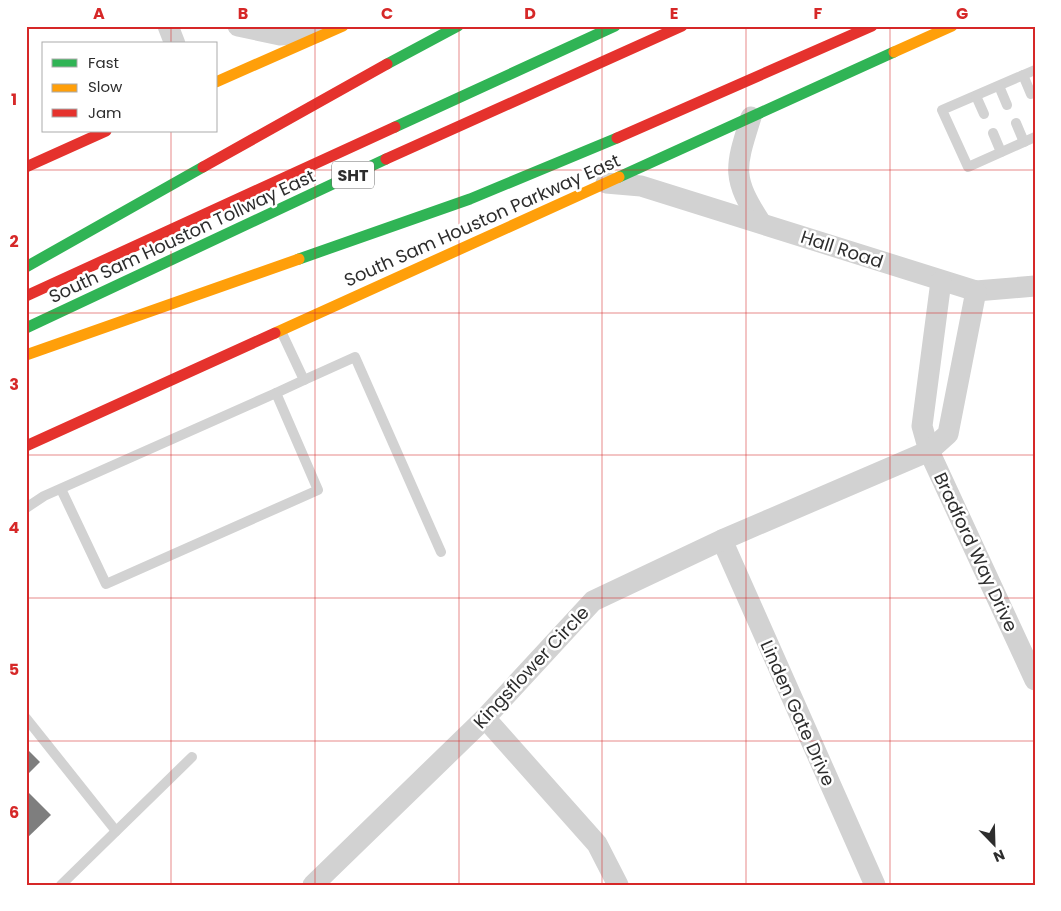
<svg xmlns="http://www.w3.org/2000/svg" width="1061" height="911" viewBox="0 0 1061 911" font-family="Poppins,sans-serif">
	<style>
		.building { fill: #7e7e7e }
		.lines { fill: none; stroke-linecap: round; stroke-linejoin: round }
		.lane { stroke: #d2d2d2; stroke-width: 10 }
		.street { stroke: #d2d2d2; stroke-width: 21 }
		.fast { stroke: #30b455; stroke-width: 11 }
		.slow { stroke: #ff9f0a; stroke-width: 11 }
		.jam { stroke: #e5322d; stroke-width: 11 }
		.grid { fill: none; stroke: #d62828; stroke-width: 1; stroke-opacity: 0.55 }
		.labels { text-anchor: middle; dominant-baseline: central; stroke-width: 5; stroke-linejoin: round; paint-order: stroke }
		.shield { fill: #fff; stroke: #6c6c6c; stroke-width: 1 }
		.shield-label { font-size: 16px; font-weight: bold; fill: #2d2d2d }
		.street-label { font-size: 18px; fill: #2d2d2d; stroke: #fff }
		.neatline { fill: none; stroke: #d62828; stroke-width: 2 }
		.grid-label { font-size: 16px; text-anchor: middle; font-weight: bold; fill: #d62828 }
	</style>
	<rect width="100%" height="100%" fill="#fff"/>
	<g class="building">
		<path d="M26,748l14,14 -14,14z"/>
		<path d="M26,790l25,25 -25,24z"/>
	</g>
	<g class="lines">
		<g class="lane">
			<path d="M1035,70l-93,40 26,57 67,-30"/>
			<path d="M1023,75l8,19"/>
			<path d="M999,86l8,19"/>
			<path d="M976,96l8,18"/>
			<path d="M1016,123l8,19"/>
			<path d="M993,133l8,19"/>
			<path d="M281,331l23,49 51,-23 86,195"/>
			<path d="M276,393l28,-13"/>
			<path d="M26,508l18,-12 232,-103 42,97 -212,94 -45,-95"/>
			<path d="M26,718l90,113"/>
			<path d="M61,885l131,-128"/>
		</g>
		<g class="street">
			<path d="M168,26l7,18"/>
			<path d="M238,26l42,9 38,-3"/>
			<path d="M751,117c-16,51 -20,60 10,106"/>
			<path d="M606,183l35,3 335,105 59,-5"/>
			<path d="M941,281l-19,145 7,25 106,229"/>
			<path d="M722,540l153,345"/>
			<path d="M485,718l112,126 21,41"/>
			<path d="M313,885l172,-167 108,-117 129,-61 207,-89 19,-17 28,-143"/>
		</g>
		<g class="fast">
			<path d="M387,64l71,-38"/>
			<path d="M395,127l220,-101"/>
			<path d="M619,177l275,-125"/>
			<path d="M299,259l171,-60 147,-61"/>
			<path d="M26,267l177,-100"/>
			<path d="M26,328l360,-169"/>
		</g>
		<g class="slow">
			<path d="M894,52l58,-26"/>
			<path d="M216,82l127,-56"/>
			<path d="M275,333l344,-156"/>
			<path d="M26,355l273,-96"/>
		</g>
		<g class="jam">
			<path d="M617,138l255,-112"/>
			<path d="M386,159l296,-133"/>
			<path d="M26,167l80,-36"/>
			<path d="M203,167l184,-103"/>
			<path d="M26,296l369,-169"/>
			<path d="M26,446l249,-113"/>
		</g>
	</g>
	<path class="grid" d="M171,26v18M315,26v859M459,26v859M602,26v859M746,26v859M890,26v859M171,131v754M26,170h1009M26,313h1009M26,455h1009M26,598h1009M26,741h1009"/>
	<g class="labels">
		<rect class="shield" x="332" y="161.5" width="42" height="27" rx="4"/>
		<g class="shield-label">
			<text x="353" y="175">SHT</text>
		</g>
		<g class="street-label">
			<text transform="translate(482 220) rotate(-24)">South Sam Houston Parkway East</text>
			<text transform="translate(182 236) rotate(-25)">South Sam Houston Tollway East</text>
			<text transform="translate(842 249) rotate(18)">Hall Road</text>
			<text transform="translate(976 552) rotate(65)">Bradford Way Drive</text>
			<text transform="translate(531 667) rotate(-47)">Kingsflower Circle</text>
			<text transform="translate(798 713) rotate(66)">Linden Gate Drive</text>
		</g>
	</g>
	<rect width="1061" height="911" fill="none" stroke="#ffffff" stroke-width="55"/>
	<rect x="42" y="42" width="175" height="90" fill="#ffffff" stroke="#ababab"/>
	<rect x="52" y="59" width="25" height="8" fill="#30b455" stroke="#ababab"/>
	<text x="88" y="68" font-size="15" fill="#2d2d2d">Fast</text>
	<rect x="52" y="84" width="25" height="8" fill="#ff9f0a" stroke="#ababab"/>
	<text x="88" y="92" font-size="15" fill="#2d2d2d">Slow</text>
	<rect x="52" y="109" width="25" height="8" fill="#e5322d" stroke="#ababab"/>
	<text x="88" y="118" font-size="15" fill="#2d2d2d">Jam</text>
	<g transform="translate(994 844) rotate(157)" stroke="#ffffff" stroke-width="4" paint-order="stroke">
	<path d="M0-4L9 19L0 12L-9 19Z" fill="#2d2d2d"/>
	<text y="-8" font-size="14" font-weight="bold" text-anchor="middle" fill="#2d2d2d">N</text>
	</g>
	<rect x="28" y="28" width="1006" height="856" class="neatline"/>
	<g class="grid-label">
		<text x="99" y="19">A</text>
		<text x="243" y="19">B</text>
		<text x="387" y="19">C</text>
		<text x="530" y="19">D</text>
		<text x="674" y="19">E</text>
		<text x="818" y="19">F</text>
		<text x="962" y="19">G</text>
		<text x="14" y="105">1</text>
		<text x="14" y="247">2</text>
		<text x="14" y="390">3</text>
		<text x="14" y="533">4</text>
		<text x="14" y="675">5</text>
		<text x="14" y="818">6</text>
	</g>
</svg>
